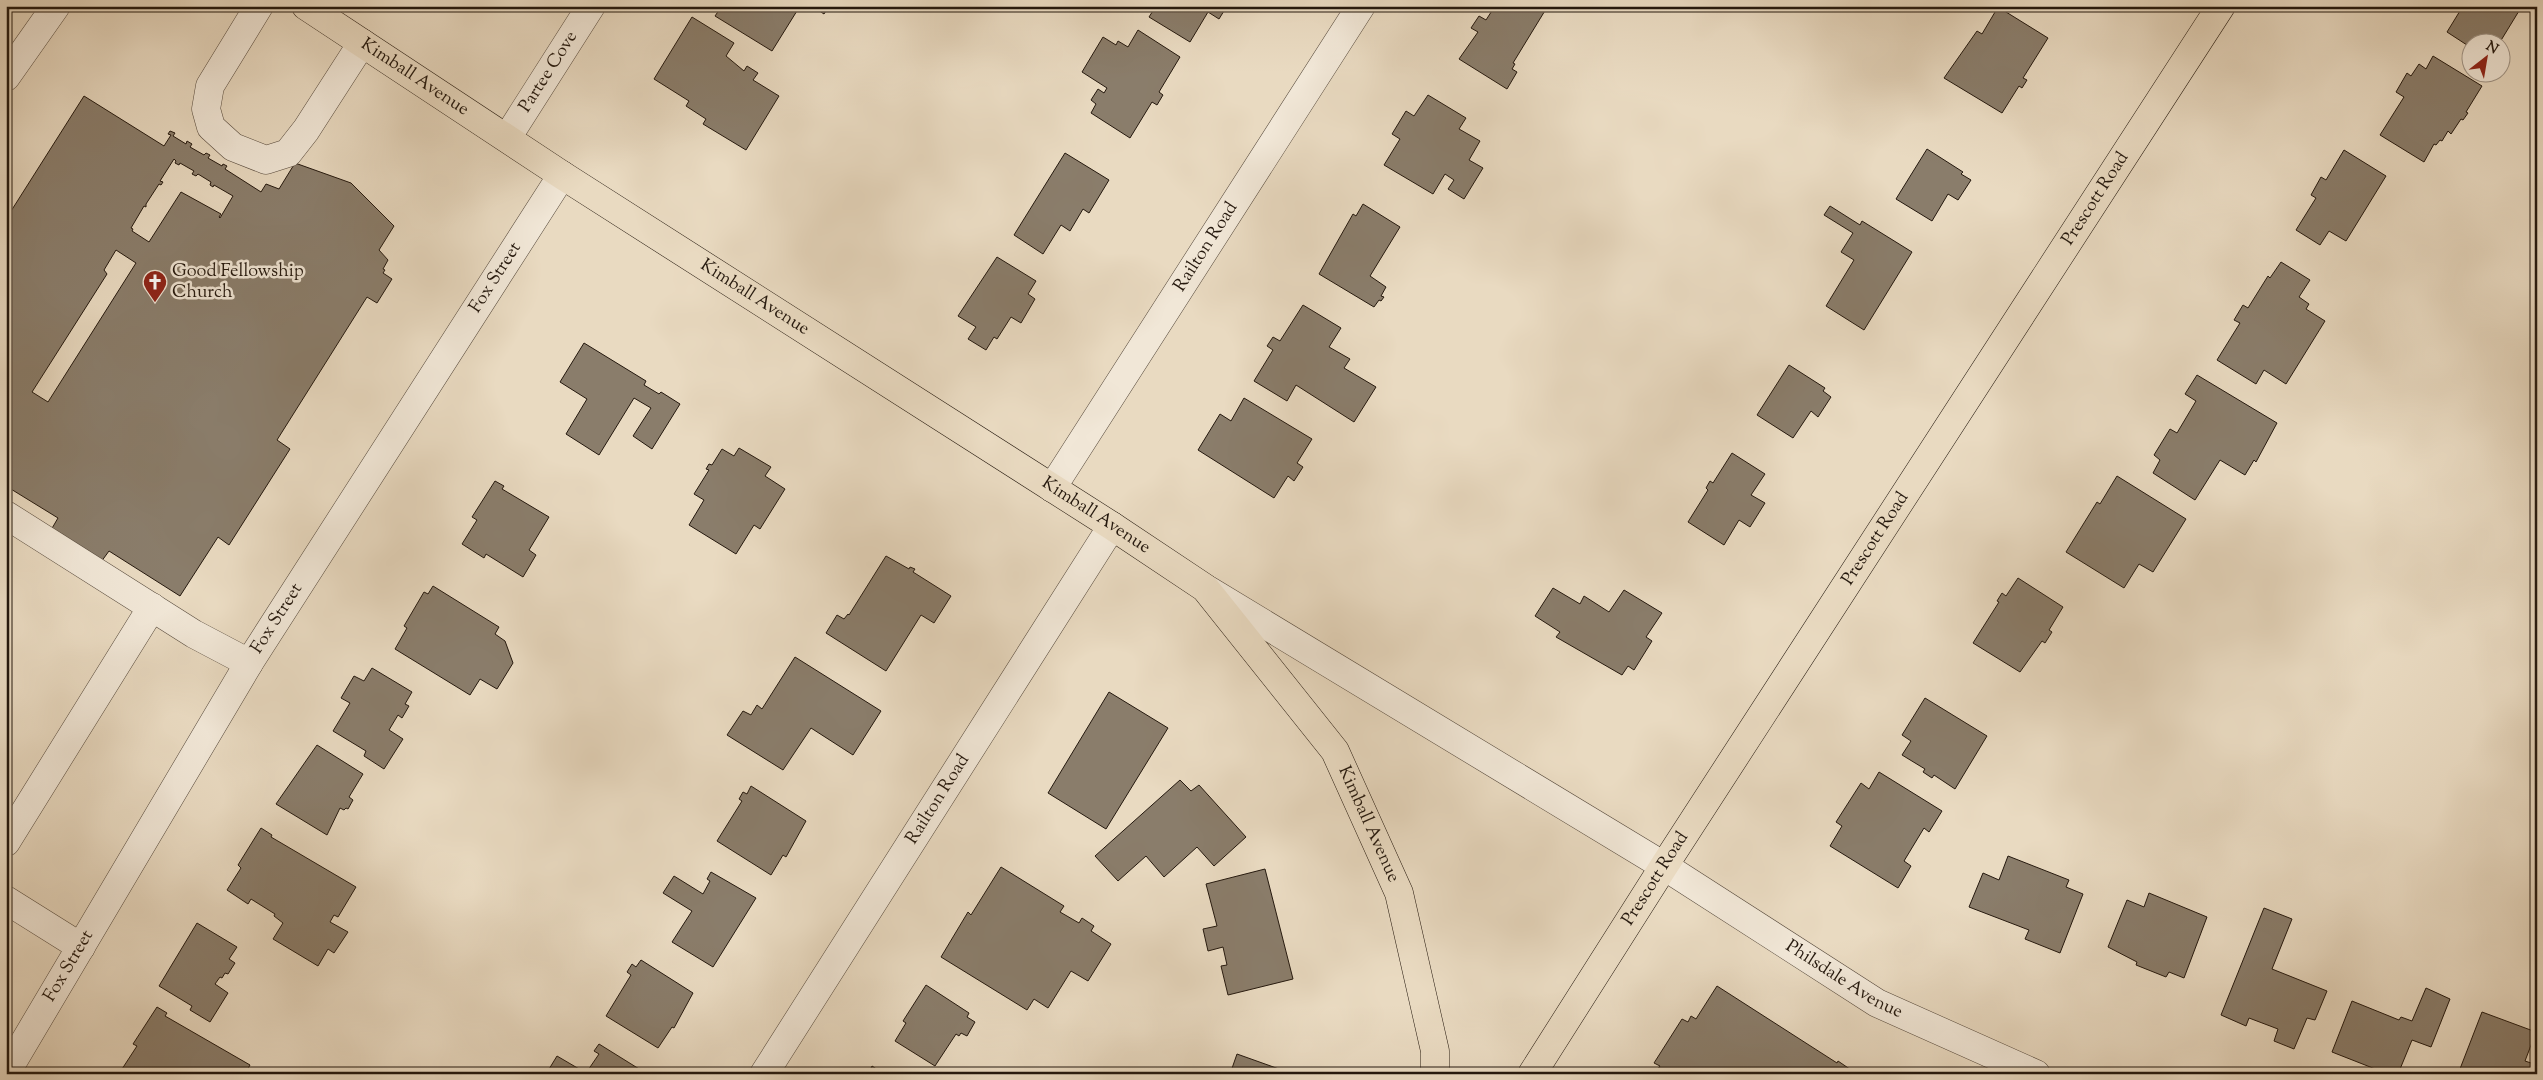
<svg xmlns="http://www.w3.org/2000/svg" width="2543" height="1080" viewBox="0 0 2543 1080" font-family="'Sorts Mill Goudy',serif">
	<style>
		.building { fill: #8a7d6b; stroke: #24180e; fill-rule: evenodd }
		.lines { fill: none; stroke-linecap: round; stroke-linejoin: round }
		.minor-casing { stroke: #55483b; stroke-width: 29 }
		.major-casing { stroke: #24180e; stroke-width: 29 }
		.minor { stroke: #f1e7d7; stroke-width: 28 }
		.major { stroke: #e9dac1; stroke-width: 28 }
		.labels { text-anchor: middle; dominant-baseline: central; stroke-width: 5; stroke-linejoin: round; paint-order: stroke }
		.street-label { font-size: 18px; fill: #24180e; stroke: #f1e7d7 }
		.poi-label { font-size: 18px; fill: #24180e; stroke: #f1e7d7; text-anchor: start }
	</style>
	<rect width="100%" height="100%" fill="#e9dac1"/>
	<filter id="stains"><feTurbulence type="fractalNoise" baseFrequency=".004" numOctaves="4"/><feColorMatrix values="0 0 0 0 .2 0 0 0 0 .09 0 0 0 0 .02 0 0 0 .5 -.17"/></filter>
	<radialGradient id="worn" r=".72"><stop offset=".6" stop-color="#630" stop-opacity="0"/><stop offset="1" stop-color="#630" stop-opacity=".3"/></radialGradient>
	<g class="building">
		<path d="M722,6h78l-28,45 -57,-35z"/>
		<path d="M812,6h17l-5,8z"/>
		<path d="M1156,6h71l-8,13 -11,-7 -18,30 -41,-25z"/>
		<path d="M1495,6h47l4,3 -33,54 2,1 -3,5 5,3 -10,17 -48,-30 19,-27 -7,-4 8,-12 7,4z"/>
		<path d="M2463,6h59l-22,36h-30v5l-23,-15z"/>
		<path d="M1998,7l50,31 -25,40 4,2 -5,8 -3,-2 -17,27 -58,-35 33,-47 5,3z"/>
		<path d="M692,17l42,26 -8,13 18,15 3,-5 11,7 -5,7 26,16 -33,54 -43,-26 3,-5 -20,-13 3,-5 -35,-22z"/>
		<path d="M1138,30l42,27 -21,35 4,3 -6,10 -5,-3 -22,36 -39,-25 5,-9 -5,-4 7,-11 6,4 3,-5 -25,-16 21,-35 13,8 2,-4 10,6z"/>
		<path d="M2433,56l49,30 -16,26 2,1 -5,7 -2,-1 -10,15 -3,-3 -6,10 -2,-1 -4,5 -2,-1 -10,18 -44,-27 24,-38 -8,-5 11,-19 4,3 8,-12 7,5z"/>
		<path d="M1428,95l38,23 -7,11 21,12 -11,19 14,8 -19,31 -16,-10 6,-9 -9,-6 -12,20 -49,-29 16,-26 -8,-5 14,-23 8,5z"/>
		<path d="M84,96l80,50 7,-11 -3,-1 2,-3 5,2 -2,3 13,8 1,-3 5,3 -2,3 14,8 2,-2 4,2 -2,3 14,8 1,-2 4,2 -2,3 36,23 5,-8 13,5 16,-26 56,20 43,43 -15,24 9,10 -5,9 2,1 -2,3 9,6 -15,24 -10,-6 -90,143 13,9 -61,96 -11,-8 -38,59 -71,-45 -8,11 -50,-32 7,-12 -52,-32v-267zM174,159l2,2 -1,2 4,2 1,-2 14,8 -2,3 4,2 2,-2 13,8 -1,3 3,2 1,-2 19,11 -13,22 -1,-1 2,-3 -40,-22 -32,50 -17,-11 1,-2 -2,-1 13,-22 2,1v-3l13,-20 2,1 2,-3 -3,-1zM116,250l20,13 -88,139 -16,-10 75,-118 -3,-4z"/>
		<path d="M1927,149l36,23 -2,2 10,6 -13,20 -10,-6 -16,27 -36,-22z"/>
		<path d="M2344,150l42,26 -40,65 -17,-10 -9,14 -24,-15 20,-32 -5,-3 10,-18 5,3z"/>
		<path d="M1065,153l44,27 -20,33 -6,-4 -13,22 -9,-6 -18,29 -29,-19z"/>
		<path d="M1363,204l37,23 -30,49 16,11 -5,9 3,1 -3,4 -2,-1 -5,7 -55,-33 34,-60 3,2z"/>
		<path d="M1830,206l30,19 2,-4 50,31 -48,78 -38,-24 28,-46 -13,-8 12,-19 -29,-18z"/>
		<path d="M997,257l39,24 -8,13 7,5 -14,24 -10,-6 -14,22 -3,-2 -8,13 -18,-11 8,-12 -18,-11z"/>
		<path d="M2281,262l29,18 -11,17 10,7 -3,5 19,12 -39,63 -22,-14 -8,14 -39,-24 23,-37 -6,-3 9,-15 5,3 20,-32 2,2z"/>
		<path d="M1303,305l38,23 -12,19 21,12 -6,9 32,19 -22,35 -58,-37 -9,16 -33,-20 19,-31 -6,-4 6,-9 7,4z"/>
		<path d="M584,343l62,38 -2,4 15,9 2,-2 19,12 -28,45 -19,-13 18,-28 -17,-10 -35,57 -33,-21 21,-35 -27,-17z"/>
		<path d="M1789,365l36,23 -2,3 8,6 -13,20 -7,-6 -18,27 -36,-23z"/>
		<path d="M2197,375l80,48 -21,39 -2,-2 -9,15 -25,-15 -25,40 -42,-27 7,-13 -6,-5 16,-26 7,4 19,-32 -11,-7z"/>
		<path d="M1244,398l68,41 -15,24 6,4 -9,14 -6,-5 -14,22 -76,-48 22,-36 11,7z"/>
		<path d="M739,448l32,19 -6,9 20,13 -25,40 -6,-4 -18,29 -47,-29 15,-25 -10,-6 15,-24 -3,-1 3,-5 3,1 10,-16 12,7z"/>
		<path d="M1732,453l33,21 -14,21 14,8 -15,24 -11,-7 -15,25 -36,-23 20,-32 -2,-2 4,-7 3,2z"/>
		<path d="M2117,476l69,43 -33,53 -14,-8 -15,24 -58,-36 31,-50 3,2z"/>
		<path d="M495,481l9,5 -2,3 47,28 -20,33 7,5 -13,22 -37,-23 -2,4 -22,-14 15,-24 -5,-3z"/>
		<path d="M886,556l23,13 1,-2 5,2 -2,3 38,24 -17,27 -13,-8 -35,56 -60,-38 11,-18 7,4 4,-5 1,1z"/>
		<path d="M2018,578l45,29 -14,23 3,2 -7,11 -3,-2 -22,31 -47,-29 26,-41 -2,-1 5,-8 4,3z"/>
		<path d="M433,586l66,41 -4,7 10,7 8,22 -16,26 -17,-10 -10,16 -75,-46 12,-21 -3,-2 20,-34 4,2z"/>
		<path d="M1553,588l27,16 4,-8 25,16 15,-22 38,23 -16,24 6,4 -18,29 -6,-4 -6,9 -66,-38 4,-5 -25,-16z"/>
		<path d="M795,657l86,54 -28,44 -42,-27 -28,42 -56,-35 16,-24 8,4 6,-10 5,4z"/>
		<path d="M372,668l40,24 -7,12 4,2 -7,12 -4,-3 -9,15 14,9 -19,30 -20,-13 2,-5 -33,-20 17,-28 -9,-5 13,-22 10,5z"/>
		<path d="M1109,692l59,36 -62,101 -58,-36z"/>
		<path d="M1925,698l62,38 -32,53 -21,-14 -2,3 -9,-6 2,-3 -23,-14 9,-14 -9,-6z"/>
		<path d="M317,745l46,29 -14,23 4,3 -5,9 -2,-1 -2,2 -4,-2 -13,27 -51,-31z"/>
		<path d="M1879,772l63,39 -13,21 -5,-4 -20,33 7,5 -13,22 -68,-42 12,-20 -6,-4 25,-39 8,6z"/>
		<path d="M1180,780l11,11 8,-6 47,52 -32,29 -17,-19 -33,30 -18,-21 -28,25 -23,-25z"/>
		<path d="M751,786l55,35 -20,36 -3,-2 -12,20 -54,-34 25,-40 -3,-2 4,-7 4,2z"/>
		<path d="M261,828l11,7 -1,2 85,50 -18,30 -4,-2 -4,7 18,10 -14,21 -6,-4 -10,17 -45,-27 10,-16 -9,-7 1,-2 -24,-15 -3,5 -21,-14 14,-22 -3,-3z"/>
		<path d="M2008,856l61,24 -3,7 17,7 -23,59 -35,-14 4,-9 -60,-23 14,-34 16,7z"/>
		<path d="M1001,867l63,39 -4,6 19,11 3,-5 12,8 -3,5 20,13 -23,37 -17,-10 -23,37 -14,-9 -7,11 -86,-53 27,-45 3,3z"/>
		<path d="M1265,869l28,110 -65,16 -7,-29 6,-1 -4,-18 -15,4 -5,-22 14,-3 -11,-42z"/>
		<path d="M711,872l45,26 -43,69 -41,-25 20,-31 -29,-18 11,-17 29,18 7,-13 -3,-2z"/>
		<path d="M2149,893l58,24 -23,61 -15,-6 -3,5 -30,-12 1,-3 -29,-15 19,-47 17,7z"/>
		<path d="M2264,908l28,11 -20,50 55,22 -12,29 -8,-2 -13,31 -20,-8 4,-12 -29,-11 -3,8 -25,-11z"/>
		<path d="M197,923l40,24 -8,12 6,4 -7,11 -3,-1 -3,5 -2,-1 -5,7 13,9 -18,29 -20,-12 2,-4 -33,-20z"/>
		<path d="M641,960l52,33 -19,35 -2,-1 -14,21 -52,-32 25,-41 -4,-3 5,-8 4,3z"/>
		<path d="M926,985l43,28 -2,4 8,5 -8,14 -6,-3 -2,3 -3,-2 -21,32 -40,-25 11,-18 -3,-2z"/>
		<path d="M1717,986l120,77 1,-2 19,13 -202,-1 5,-7 -6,-3 28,-44 6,3 3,-6 5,3z"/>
		<path d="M2426,988l24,11 -19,48 -19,-7 -14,34h-10l-56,-22 20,-51 47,19 2,-3 11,4z"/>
		<path d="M157,1007l10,6 -2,3 85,49 -5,9h-117l-6,-5 15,-23 -4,-2z"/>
		<path d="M2482,1012l54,20 -11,29 12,4v9h-79z"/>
		<path d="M599,1044l45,28 -1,2h-97l11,-18 29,17 13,-19 -5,-3z"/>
		<path d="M1237,1054l56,20h-63z"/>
		<path d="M872,1066l12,8h-16z"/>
	</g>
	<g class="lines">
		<g class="minor-casing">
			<g id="minor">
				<path d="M259,6l-49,80 -4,23 5,18 22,20 33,13 22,-7 18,-23 56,-87"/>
				<path d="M6,77l50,-71"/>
				<path id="s1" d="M507,138l84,-132"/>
				<path id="s2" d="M1052,488l309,-482"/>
				<path d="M6,515l188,119 55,29"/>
				<path id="s3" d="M1208,590l456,276 213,137 159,71"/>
				<path d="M6,842l146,-235"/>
				<path d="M6,900l75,47"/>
				<path id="s4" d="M6,1073l243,-410 313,-488"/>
				<path id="s5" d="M764,1074l348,-548"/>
			</g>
		</g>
		<g class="major-casing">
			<g id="major">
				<path id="s6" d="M306,6l256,169 550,351 93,62 130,163 64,142 36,158v23"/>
				<path id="s7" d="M1532,1074l132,-208 557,-860"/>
			</g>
		</g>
		<use href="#minor" class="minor"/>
		<use href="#major" class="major"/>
	</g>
	<defs>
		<g id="church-pin" transform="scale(1.25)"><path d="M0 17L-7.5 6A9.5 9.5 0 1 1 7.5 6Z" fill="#8f2418" stroke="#f1e7d7"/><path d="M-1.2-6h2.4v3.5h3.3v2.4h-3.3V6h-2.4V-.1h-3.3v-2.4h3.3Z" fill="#fff"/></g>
	</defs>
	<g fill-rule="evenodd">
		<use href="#church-pin" x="155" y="282"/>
	</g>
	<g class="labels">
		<g class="street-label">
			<text stroke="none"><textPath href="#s1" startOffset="78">Partee Cove</textPath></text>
			<text stroke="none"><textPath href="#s6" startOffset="130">Kimball Avenue</textPath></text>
			<text stroke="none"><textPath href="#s7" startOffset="1041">Prescott Road</textPath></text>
			<text stroke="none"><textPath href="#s2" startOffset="286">Railton Road</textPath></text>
			<text stroke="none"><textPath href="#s4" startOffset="934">Fox Street</textPath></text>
			<text stroke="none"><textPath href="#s6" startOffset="535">Kimball Avenue</textPath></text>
			<text stroke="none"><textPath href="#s6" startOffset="940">Kimball Avenue</textPath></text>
			<text stroke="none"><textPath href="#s7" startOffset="636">Prescott Road</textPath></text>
			<text stroke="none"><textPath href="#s4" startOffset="529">Fox Street</textPath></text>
			<text stroke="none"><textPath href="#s5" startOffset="325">Railton Road</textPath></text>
			<text stroke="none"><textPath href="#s6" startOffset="1360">Kimball Avenue</textPath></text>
			<text stroke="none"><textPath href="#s7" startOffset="231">Prescott Road</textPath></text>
			<text stroke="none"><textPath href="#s4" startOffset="124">Fox Street</textPath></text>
			<text stroke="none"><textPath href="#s3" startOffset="746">Philsdale Avenue</textPath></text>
		</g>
		<g class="poi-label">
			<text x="172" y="272">Good Fellowship<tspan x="172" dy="21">Church</tspan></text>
		</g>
	</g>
	<rect width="2543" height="1080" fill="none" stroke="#e9dac1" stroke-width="25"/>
	<rect x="8" y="8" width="2528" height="1065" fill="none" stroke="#24180e" stroke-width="2.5"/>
	<rect x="12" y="12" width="2518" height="1055" fill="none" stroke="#24180e"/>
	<g transform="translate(2486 58) rotate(31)"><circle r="24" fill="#f1e7d7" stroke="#9f9487"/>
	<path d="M0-4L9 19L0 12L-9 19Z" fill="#8f2418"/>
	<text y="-8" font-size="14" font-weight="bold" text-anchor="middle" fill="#24180e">N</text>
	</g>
	<rect width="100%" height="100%" filter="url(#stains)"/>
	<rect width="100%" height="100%" fill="url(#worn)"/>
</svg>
